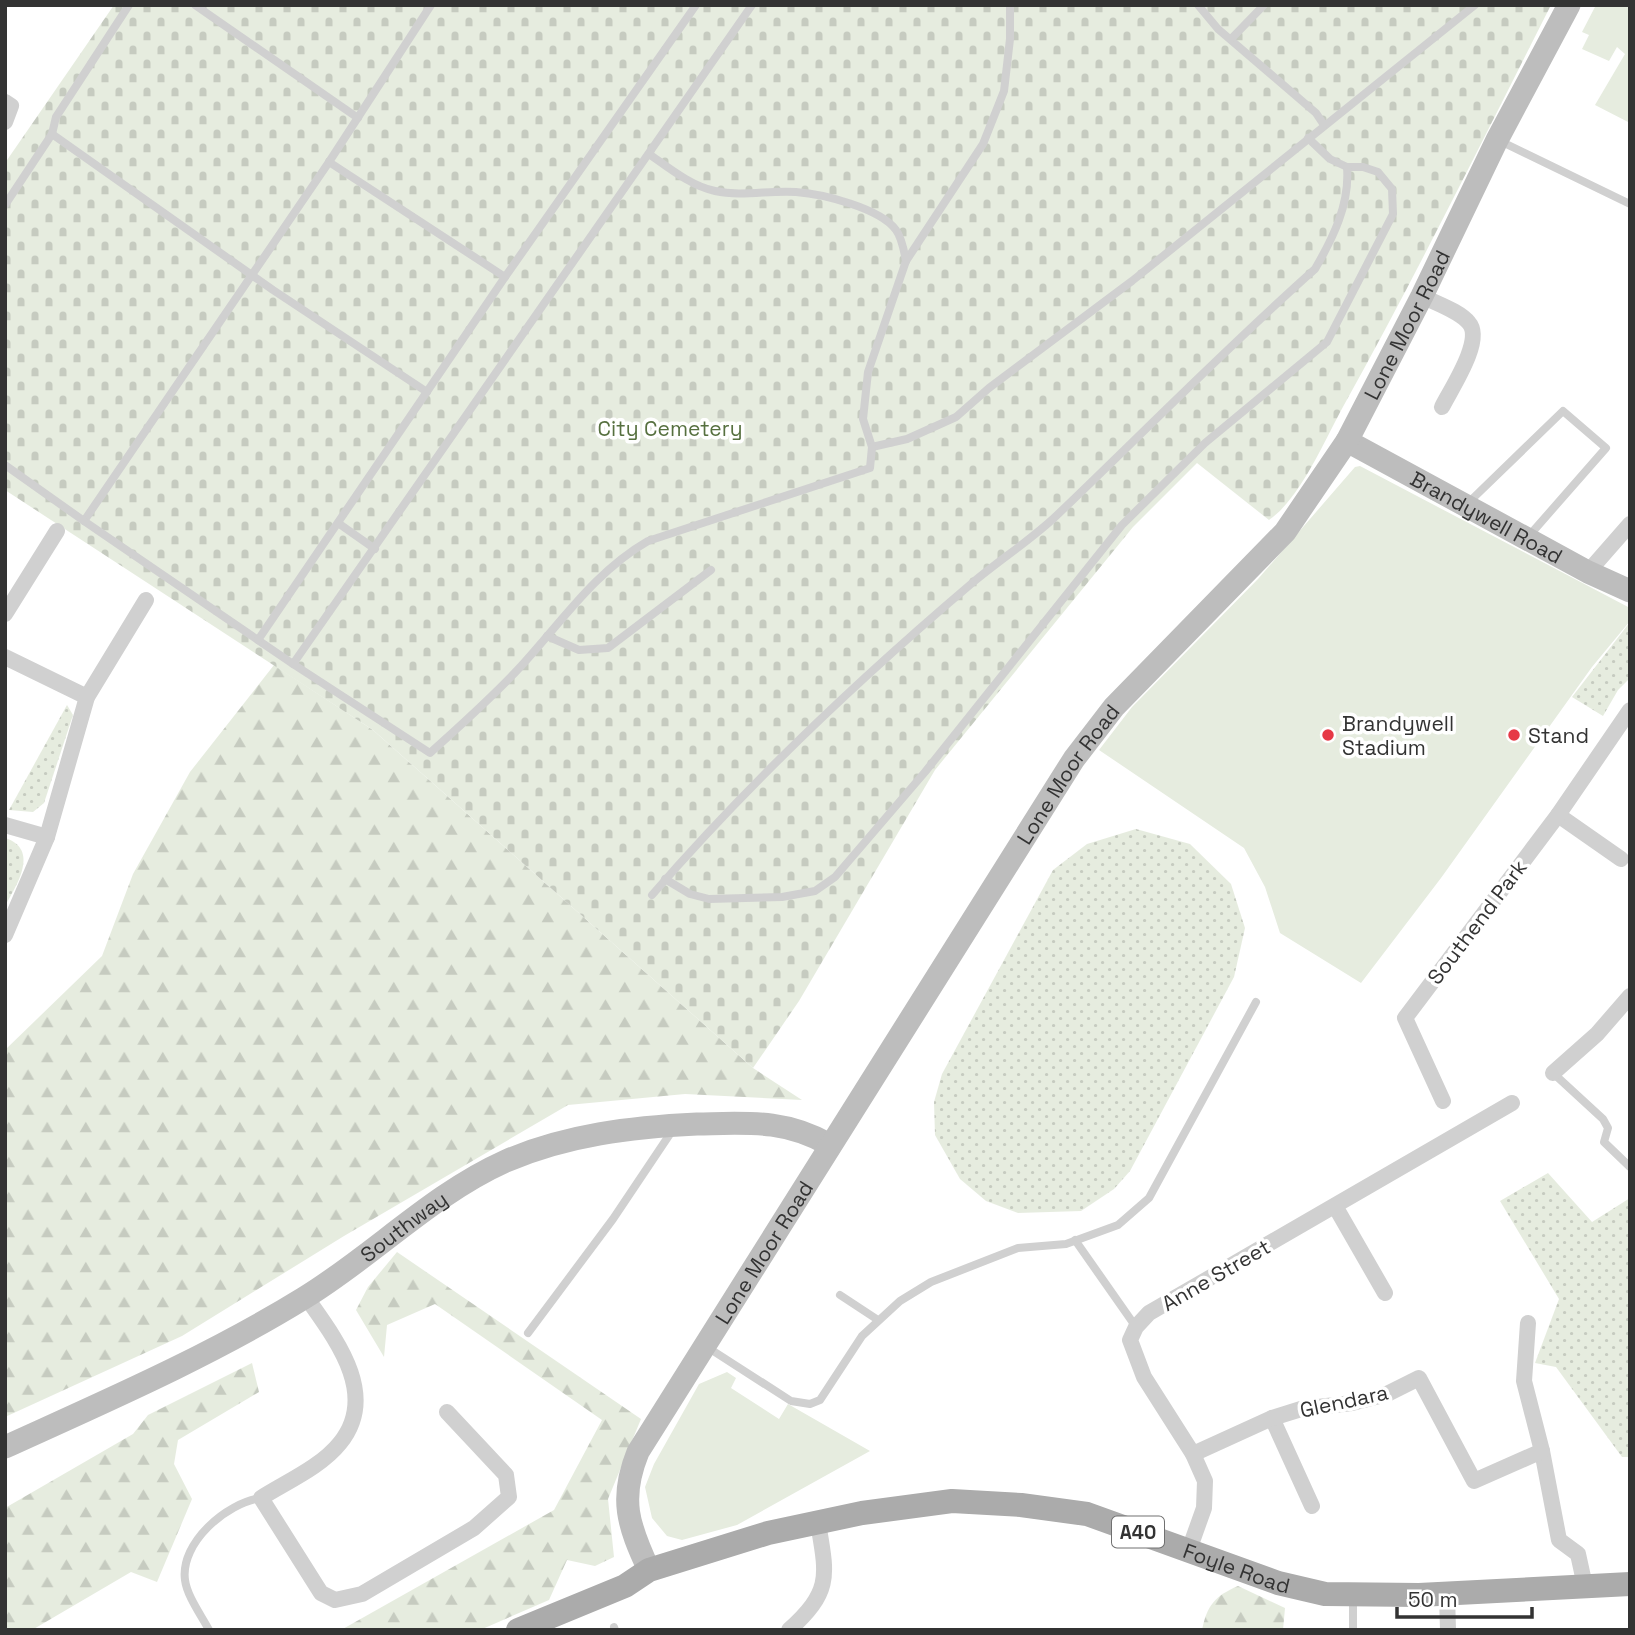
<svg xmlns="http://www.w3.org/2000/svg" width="1635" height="1635" viewBox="0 0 1635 1635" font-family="'Space Grotesk',sans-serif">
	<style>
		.grass { fill: url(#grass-dots) }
		.forest { fill: url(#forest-firs) }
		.cemetery { fill: url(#cemetery-stones) }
		.park { fill: #e6ecdf }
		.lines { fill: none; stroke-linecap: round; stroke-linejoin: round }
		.lane { stroke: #d0d0d0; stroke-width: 8 }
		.street { stroke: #d0d0d0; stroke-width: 16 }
		.secondary { stroke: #bdbdbd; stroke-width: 23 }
		.primary { stroke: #ababab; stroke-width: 24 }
		.poi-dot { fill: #e63946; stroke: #fff; stroke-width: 2.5 }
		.labels { text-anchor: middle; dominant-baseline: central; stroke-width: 7; stroke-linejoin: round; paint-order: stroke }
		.shield { fill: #fff; stroke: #707070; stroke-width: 2 }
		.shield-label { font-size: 19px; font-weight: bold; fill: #333 }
		.street-label { font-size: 21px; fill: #333; stroke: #fff }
		.park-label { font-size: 21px; fill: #56703f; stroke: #fff }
		.poi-label { font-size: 21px; fill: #333; stroke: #fff; text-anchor: start }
	</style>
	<defs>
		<pattern id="grass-dots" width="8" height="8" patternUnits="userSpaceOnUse" patternTransform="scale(1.75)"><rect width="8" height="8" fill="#e6ecdf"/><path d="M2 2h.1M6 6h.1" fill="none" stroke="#c6cbc0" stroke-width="1.8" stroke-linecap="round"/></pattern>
		<pattern id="forest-firs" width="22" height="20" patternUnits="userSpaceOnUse" patternTransform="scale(1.75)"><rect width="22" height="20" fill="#e6ecdf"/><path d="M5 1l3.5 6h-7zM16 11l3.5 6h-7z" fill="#c6cbc0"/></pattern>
		<pattern id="cemetery-stones" width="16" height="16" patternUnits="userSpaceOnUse" patternTransform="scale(1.75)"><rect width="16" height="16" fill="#e6ecdf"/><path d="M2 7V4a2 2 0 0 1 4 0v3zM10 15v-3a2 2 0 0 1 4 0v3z" fill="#c6cbc0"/></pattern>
	</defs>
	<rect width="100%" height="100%" fill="#fff"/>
	<g class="grass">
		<path d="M1630,622v56l-12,12 -15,26 -31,-19z"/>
		<path d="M67,705l6,10 -29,88 -11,9 -24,-2z"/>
		<path d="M1136,829l54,15 41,40 14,44 -11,49 -104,194 -16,18 -33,22 -63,2 -32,-12 -26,-22 -25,-44 -1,-33 8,-28 111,-204 34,-26z"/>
		<path d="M5,838c35,11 12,47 0,68z"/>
		<path d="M1548,1173l44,49 38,-24v259h-8l-66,-90 -21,-4 24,-64 -59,-98z"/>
	</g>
	<g class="forest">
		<path d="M274,665l99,65 380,338 49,32 -117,-6 -117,11 -224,131 -162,100 -177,81v-367l97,-94 31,-82 57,-102z"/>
		<path d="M397,1252l244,167 -33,80 6,58 -19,9 -28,-6 -18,40 -69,30h-139l213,-120 48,-90 -167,-116 -48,21 -3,32 -28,-47 12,-23z"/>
		<path d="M252,1363l7,29 -81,48 -4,24 18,35 -35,83 -26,-10 -99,58h-27v-122l128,-74 15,-19z"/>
		<path d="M1238,1586l47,22 -2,22h-81c5,-25 13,-34 36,-44z"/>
	</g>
	<path class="cemetery" d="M114,5h1437c-68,134 -134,269 -207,400 -19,34 -43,93 -75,115l-72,-57 -64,64 -198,243 -136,231 -46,67 -380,-338 -368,-240v-327z"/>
	<g class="park">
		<path d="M1596,5h34v118l-35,-18 30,-51 -8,-7 -8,14 -27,-12 7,-14 -7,-3z"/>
		<path d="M1360,466l270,142v13l-38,46 -151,211 -80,105 -81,-50 -15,-46 -21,-39 -145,-98 33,-43 126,-128 97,-112z"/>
		<path d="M727,1372l9,6 -5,10 48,31 9,-15 82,47 -133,74 -55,15 -15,-4 -15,-18 -7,-31 9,-23 45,-80z"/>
	</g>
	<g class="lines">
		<g class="lane">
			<path d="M195,5l163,113"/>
			<path d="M431,5l-102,157 -245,359 209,143 459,-659"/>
			<path d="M1010,5v34l-6,52 -21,53 -77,117 -38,111 -5,47 9,28 35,-8 49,-22 33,-29 143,-107 343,-276"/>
			<path d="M1198,5l20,24 98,84 8,12"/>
			<path d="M1231,39l33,-34"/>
			<path d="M52,134l221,156 154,102"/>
			<path d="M1500,141l130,63"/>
			<path d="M649,154c20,14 42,32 66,37 27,6 54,-1 81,1 27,2 84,16 100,38 6,8 8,21 10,31"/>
			<path d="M329,162l176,115"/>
			<path d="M5,205l47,-71 4,-17 73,-112"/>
			<path d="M5,465l79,56"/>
			<path d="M1466,505l97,-94 43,37 -78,89"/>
			<path d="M338,523l37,26"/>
			<path d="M547,636l32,14 29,-2 103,-78"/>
			<path d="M258,640l247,-363 191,-272"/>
			<path d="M293,664l137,89c32,-29 64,-57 93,-89 40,-44 73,-93 125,-123l222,-73 2,-21"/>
			<path d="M665,879l25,15 19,5 73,-2 33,-6 20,-14 90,-105 197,-247 83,-82 122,-101 66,-128 -1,-25 -14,-17 -15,-5h-16l-17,-8 -22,-21"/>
			<path d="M652,895c97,-112 206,-215 319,-311 27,-23 57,-42 83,-66 87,-83 171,-169 261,-249 18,-31 35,-65 32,-102"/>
			<path d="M1553,1073l50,46 5,9 -4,14 26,25"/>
			<path d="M1075,1240l61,87"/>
			<path d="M840,1295l38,25"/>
			<path d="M528,1333l85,-114 61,-91"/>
			<path d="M707,1347l84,54 19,3 10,-4 42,-64 38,-35 31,-19 87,-34 48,-4 52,-19 31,-27 107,-196"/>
			<path d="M1353,1598v32"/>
			<path d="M614,1627l1,3"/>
			<path d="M209,1630c-8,-15 -22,-34 -24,-50 -5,-37 41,-77 76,-82"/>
		</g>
		<g class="street">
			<path d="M5,102l6,4 -6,16"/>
			<path d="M1422,296c13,7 38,15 47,27 15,17 -18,66 -27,84"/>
			<path d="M1588,572l42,-48"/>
			<path d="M5,614l52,-83"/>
			<path d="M5,657l82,40"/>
			<path d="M1558,815l63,44"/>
			<path d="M5,825l42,12"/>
			<path d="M5,935l42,-98 40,-140 59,-97"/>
			<path d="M1553,1073l44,-39 33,-38"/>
			<path d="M1443,1101l-38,-83 153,-203 72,-105"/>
			<path d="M1335,1206l50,87"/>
			<path d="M306,1297c28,40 74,97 34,146 -19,24 -54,39 -79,55l60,95 14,7 27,-6 112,-66 35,-31 -3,-22 -59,-63"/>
			<path d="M1528,1323l-4,58 18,70 17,89 19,14 7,32"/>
			<path d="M1272,1418l40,88"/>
			<path d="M1193,1454l79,-36 29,-9 51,-6 35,-9 32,-16 55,103 68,-30"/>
			<path d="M1189,1550l15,-42 1,-27 -12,-27 -49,-77 -14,-37 6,-13 13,-14 363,-210"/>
			<path d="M1447,1594l1,36"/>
			<path d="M789,1630c43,-39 38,-54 29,-107"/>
		</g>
		<g class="secondary">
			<path id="s1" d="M1347,441l241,131 42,19"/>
			<path id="s2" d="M5,1447c101,-46 205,-91 299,-149 69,-42 128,-104 202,-137 60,-26 126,-34 191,-37 51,-1 88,-5 133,21"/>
			<path id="s3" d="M649,1570c-21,-45 -30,-71 -11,-118l436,-693 40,-52 171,-175 62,-91 75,-145 75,-156 72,-135"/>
		</g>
		<path class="primary" id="s4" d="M518,1630l107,-44 24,-16 119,-37 94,-20 90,-12 69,4 66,9 191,69 47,11 94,1 211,-11"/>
	</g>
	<g class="poi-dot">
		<circle cx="1328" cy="735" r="7"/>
		<circle cx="1514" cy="735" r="7"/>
	</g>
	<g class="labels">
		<rect class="shield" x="1112" y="1516.5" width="52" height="31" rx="5"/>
		<g class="shield-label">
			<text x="1138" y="1532">A40</text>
		</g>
		<g class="street-label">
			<text stroke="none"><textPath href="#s3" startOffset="1493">Lone Moor Road</textPath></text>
			<text stroke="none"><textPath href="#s1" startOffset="159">Brandywell Road</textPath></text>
			<text stroke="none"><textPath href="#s3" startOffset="926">Lone Moor Road</textPath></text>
			<text transform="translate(1477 922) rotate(-53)">Southend Park</text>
			<text stroke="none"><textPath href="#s2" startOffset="457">Southway</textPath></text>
			<text stroke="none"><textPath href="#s3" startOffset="359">Lone Moor Road</textPath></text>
			<text transform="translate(1216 1275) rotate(-30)">Anne Street</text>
			<text transform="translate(1344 1401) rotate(-12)">Glendara</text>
			<text stroke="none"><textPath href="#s4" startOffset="751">Foyle Road</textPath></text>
		</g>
		<g class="park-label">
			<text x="670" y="428">City Cemetery</text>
		</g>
		<g class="poi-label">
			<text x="1342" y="723">Brandywell<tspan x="1342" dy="24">Stadium</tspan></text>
			<text x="1528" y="735">Stand</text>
		</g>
	</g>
	<rect width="1635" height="1635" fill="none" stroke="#333333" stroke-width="14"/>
	<path d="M1397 1607v10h135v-10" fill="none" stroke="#333333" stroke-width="3.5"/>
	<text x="1408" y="1607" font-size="21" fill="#333333" stroke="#ffffff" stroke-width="5" paint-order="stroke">50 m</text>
</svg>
